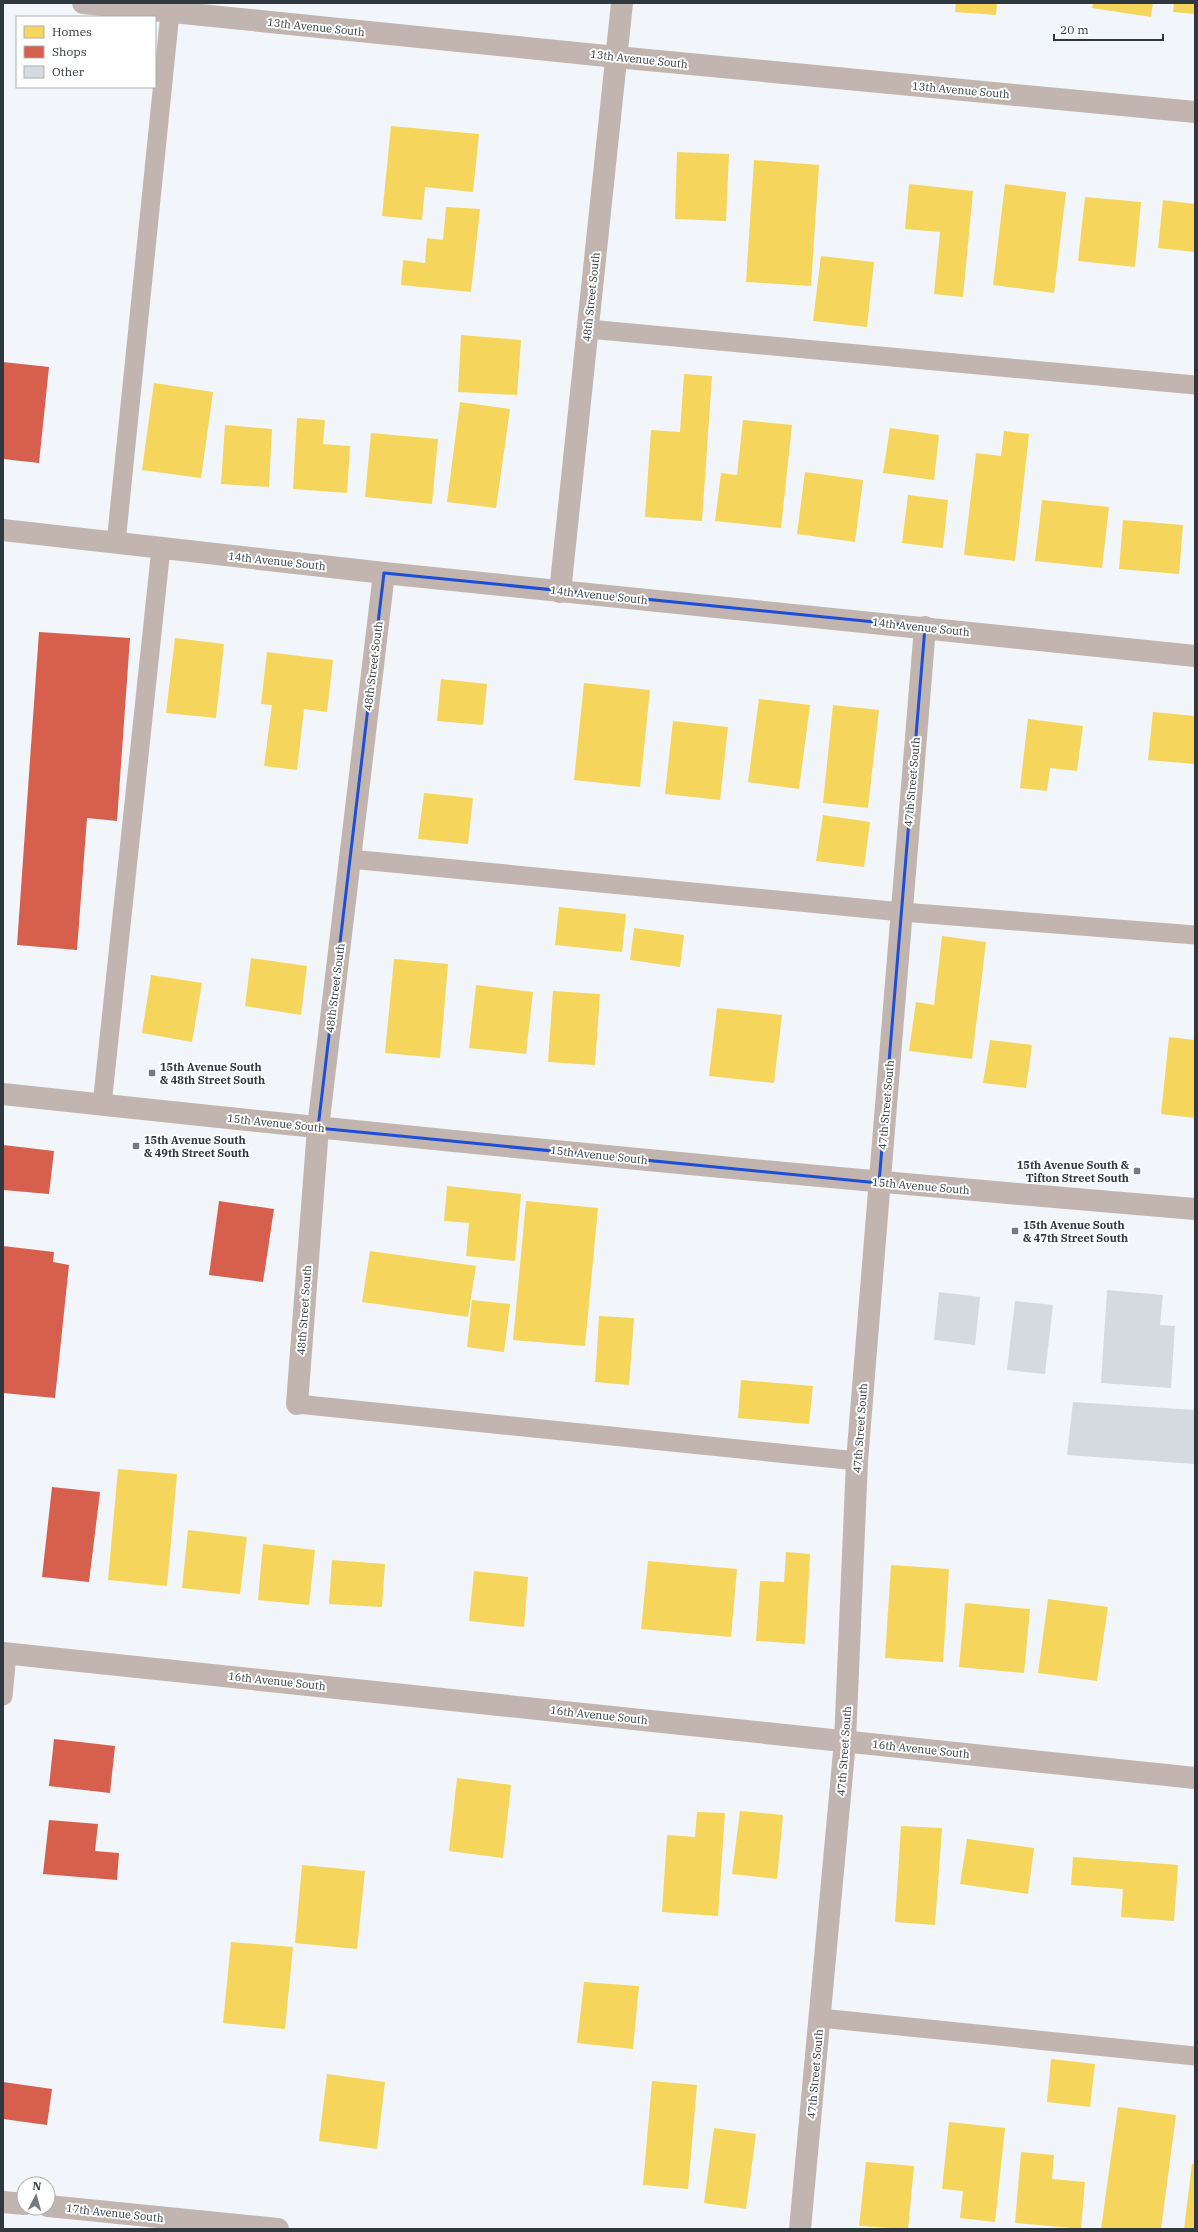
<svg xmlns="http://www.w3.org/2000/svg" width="1198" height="2232" viewBox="0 0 1198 2232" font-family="'IBM Plex Serif',serif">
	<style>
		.homes { fill: #f6d55c }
		.shops { fill: #d6604d }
		.building { fill: #d4dadf }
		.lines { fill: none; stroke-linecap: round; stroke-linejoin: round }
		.service { stroke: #c2b5b0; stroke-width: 19 }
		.minor { stroke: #c2b5b0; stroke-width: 22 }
		.tertiary { stroke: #c2b5b0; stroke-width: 22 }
		.marked { fill: none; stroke: #1d4ed8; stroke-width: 3; stroke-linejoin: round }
		.poi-dot { fill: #747a80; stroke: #fff; stroke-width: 1.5 }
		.labels { text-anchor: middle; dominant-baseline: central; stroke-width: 4; stroke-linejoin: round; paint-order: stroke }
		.street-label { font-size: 11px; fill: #30383f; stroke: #fff }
		.poi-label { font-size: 11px; font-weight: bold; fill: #30383f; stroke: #fff; text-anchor: start }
	</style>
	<rect width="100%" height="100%" fill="#f2f6fa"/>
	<g class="homes">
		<path d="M956,3h41l-1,12 -41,-3z"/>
		<path d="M1093,3h60l-2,14 -59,-9z"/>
		<path d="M1174,3h21v11l-22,-2z"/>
		<path d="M391,126l88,8 -6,58 -48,-5 -3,33 -40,-4z"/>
		<path d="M677,152l52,2 -3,67 -51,-2z"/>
		<path d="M754,160l65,5 -8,121 -65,-4z"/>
		<path d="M909,184l64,7 -10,106 -29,-3 6,-62 -35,-3z"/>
		<path d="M1005,184l61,8 -12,101 -61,-8z"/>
		<path d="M1085,197l56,5 -6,65 -57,-6z"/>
		<path d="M1163,200l32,4v48l-37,-4z"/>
		<path d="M446,207l34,2 -9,83 -70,-7 2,-25 22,3 2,-25 16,2z"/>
		<path d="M821,256l53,6 -7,65 -54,-6z"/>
		<path d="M461,335l60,5 -4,55 -59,-3z"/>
		<path d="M684,374l28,2 -10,145 -57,-4 6,-87 29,2z"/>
		<path d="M154,383l59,9 -12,86 -59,-8z"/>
		<path d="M460,402l50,7 -14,99 -49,-6z"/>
		<path d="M297,418l28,2 -2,24 27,2 -3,47 -54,-4z"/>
		<path d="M743,420l49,5 -11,103 -66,-7 6,-48 16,2z"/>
		<path d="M225,425l47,4 -3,58 -48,-3z"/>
		<path d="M890,428l49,7 -5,45 -51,-7z"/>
		<path d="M1004,431l25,3 -14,127 -51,-6 12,-102 25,3z"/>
		<path d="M371,433l67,6 -6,65 -67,-7z"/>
		<path d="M805,472l58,8 -8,62 -58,-8z"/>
		<path d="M908,495l40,5 -5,48 -41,-5z"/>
		<path d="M1042,500l67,7 -7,61 -67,-7z"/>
		<path d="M1123,520l60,5 -4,49 -60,-5z"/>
		<path d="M175,638l49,6 -8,74 -50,-5z"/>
		<path d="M267,652l66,8 -6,52 -23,-3 -7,61 -33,-4 8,-61 -11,-1z"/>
		<path d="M441,679l46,5 -4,41 -46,-4z"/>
		<path d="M584,683l66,7 -10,97 -66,-7z"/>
		<path d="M759,699l51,6 -11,84 -51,-7z"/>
		<path d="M833,705l46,5 -11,98 -45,-5z"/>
		<path d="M1153,712l42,4v48l-47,-4z"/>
		<path d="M1028,719l55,7 -6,45 -27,-3 -3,23 -27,-3z"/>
		<path d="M673,721l55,6 -8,73 -55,-6z"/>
		<path d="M424,793l49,5 -5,46 -50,-5z"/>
		<path d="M823,815l47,7 -6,45 -48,-6z"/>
		<path d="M559,907l67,7 -4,38 -67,-7z"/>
		<path d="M634,928l50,7 -4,32 -50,-7z"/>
		<path d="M942,936l44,6 -14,117 -63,-8 7,-49 18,3z"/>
		<path d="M251,958l56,8 -6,49 -56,-9z"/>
		<path d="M394,959l54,5 -8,94 -55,-5z"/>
		<path d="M151,975l51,8 -10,59 -50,-9z"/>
		<path d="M476,985l57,7 -7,62 -57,-6z"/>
		<path d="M553,991l47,3 -5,71 -47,-3z"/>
		<path d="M717,1008l65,7 -8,68 -65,-7z"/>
		<path d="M1169,1037l26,3v78l-34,-4z"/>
		<path d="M990,1040l42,5 -6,43 -43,-5z"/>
		<path d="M447,1186l74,8 -6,67 -49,-5 3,-33 -25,-2z"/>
		<path d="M526,1201l72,7 -13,138 -72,-6z"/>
		<path d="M370,1251l106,15 -8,51 -106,-15z"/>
		<path d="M472,1300l38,4 -6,48 -37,-5z"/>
		<path d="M599,1316l35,2 -5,67 -34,-3z"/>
		<path d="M741,1380l72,6 -4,38 -71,-6z"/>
		<path d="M118,1469l59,5 -10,112 -59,-6z"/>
		<path d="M188,1530l59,7 -7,57 -58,-6z"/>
		<path d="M263,1544l52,6 -6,55 -51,-5z"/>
		<path d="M786,1552l24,2 -5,90 -49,-3 4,-60 24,1z"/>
		<path d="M332,1560l53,4 -3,43 -53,-3z"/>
		<path d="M648,1561l89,8 -6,68 -90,-8z"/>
		<path d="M891,1565l58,4 -6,93 -58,-4z"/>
		<path d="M474,1571l54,6 -4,50 -55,-6z"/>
		<path d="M1048,1599l60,8 -11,74 -59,-8z"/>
		<path d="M965,1603l65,6 -6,64 -65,-6z"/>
		<path d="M457,1778l54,7 -8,73 -54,-7z"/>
		<path d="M740,1811l43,4 -6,64 -45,-5z"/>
		<path d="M697,1812l28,1 -7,103 -56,-4 5,-77 28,2z"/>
		<path d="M901,1826l41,2 -7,97 -40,-3z"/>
		<path d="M967,1839l67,9 -6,46 -68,-10z"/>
		<path d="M1073,1857l105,8 -4,56 -53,-4 2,-28 -52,-4z"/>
		<path d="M302,1865l63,6 -8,78 -62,-6z"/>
		<path d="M231,1942l62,5 -8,82 -62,-6z"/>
		<path d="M584,1982l55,4 -6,63 -56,-6z"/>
		<path d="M1051,2059l44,5 -5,43 -43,-5z"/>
		<path d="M327,2074l58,8 -8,67 -58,-8z"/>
		<path d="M652,2081l45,4 -9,104 -45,-4z"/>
		<path d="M1118,2107l58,8 -15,114h-60z"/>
		<path d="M949,2122l56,6 -10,94 -35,-4 3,-27 -21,-2z"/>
		<path d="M714,2128l42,6 -10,75 -42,-6z"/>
		<path d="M1021,2152l33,3 -2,24 33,3 -4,47 -66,-6z"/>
		<path d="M866,2162l48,4 -6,63 -49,-3z"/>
		<path d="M1192,2164h3v65h-11z"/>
	</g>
	<g class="shops">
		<path d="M3,362l46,5 -10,96 -36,-4z"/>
		<path d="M39,632l91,6 -13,183 -30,-3 -10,132 -60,-5z"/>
		<path d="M3,1145l51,6 -5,43 -46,-4z"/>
		<path d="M219,1201l55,8 -11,73 -54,-7z"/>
		<path d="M3,1246l51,6 -1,10 16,3 -14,133 -52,-5z"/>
		<path d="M52,1487l48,5 -11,90 -47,-5z"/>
		<path d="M54,1739l61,7 -5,47 -61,-7z"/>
		<path d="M49,1820l49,4 -3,27 24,2 -2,27 -74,-6z"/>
		<path d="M3,2082l49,7 -5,36 -44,-6z"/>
	</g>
	<g class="building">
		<path d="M1107,1290l56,5 -3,30 15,1 -4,62 -70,-5z"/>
		<path d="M939,1292l41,5 -5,48 -41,-5z"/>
		<path d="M1015,1301l38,4 -8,69 -38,-4z"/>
		<path d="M1073,1402l122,8v54l-128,-9z"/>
	</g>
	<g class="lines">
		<g class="service">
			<path d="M588,329l607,56"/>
			<path d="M116,543l55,-540"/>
			<path d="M350,859l552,53 293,23"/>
			<path d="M102,1105l59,-557"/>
			<path d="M297,1404l560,57"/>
			<path d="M3,1696l4,-42"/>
			<path d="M820,2018l375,38"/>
		</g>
		<g class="minor">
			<path d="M83,3l533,54 579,55"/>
			<path d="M3,530l381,43 811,83"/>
			<path d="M560,592l62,-589"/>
			<path d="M297,1404l21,-276 66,-555"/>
			<path d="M3,1653l1192,125"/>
			<path d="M3,2202l21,2"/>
			<path d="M48,2206l230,23"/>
			<path d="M800,2229l45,-488 12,-280 68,-834"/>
		</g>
		<path class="tertiary" d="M3,1094c397,43 794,82 1192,115"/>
	</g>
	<path class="marked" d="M384,573l541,54 -46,556 -561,-55z"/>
	<g class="poi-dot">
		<rect x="148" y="1069" width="8" height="8" rx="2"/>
		<rect x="132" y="1142" width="8" height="8" rx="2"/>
		<rect x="1133" y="1167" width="8" height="8" rx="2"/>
		<rect x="1011" y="1227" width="8" height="8" rx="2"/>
	</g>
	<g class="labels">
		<g class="street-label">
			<text transform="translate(316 27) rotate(6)">13th Avenue South</text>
			<text transform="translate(639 59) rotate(6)">13th Avenue South</text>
			<text transform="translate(961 90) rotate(5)">13th Avenue South</text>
			<text transform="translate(591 297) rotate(-84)">48th Street South</text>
			<text transform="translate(277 561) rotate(6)">14th Avenue South</text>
			<text transform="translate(599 595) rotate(6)">14th Avenue South</text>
			<text transform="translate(921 627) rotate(6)">14th Avenue South</text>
			<text transform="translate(373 666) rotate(-83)">48th Street South</text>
			<text transform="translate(912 782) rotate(-85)">47th Street South</text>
			<text transform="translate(335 988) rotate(-83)">48th Street South</text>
			<text transform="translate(886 1105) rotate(-85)">47th Street South</text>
			<text transform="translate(276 1123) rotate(6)">15th Avenue South</text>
			<text transform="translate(599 1155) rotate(6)">15th Avenue South</text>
			<text transform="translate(921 1186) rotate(5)">15th Avenue South</text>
			<text transform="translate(304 1310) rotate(-86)">48th Street South</text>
			<text transform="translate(860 1428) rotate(-86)">47th Street South</text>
			<text transform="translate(277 1681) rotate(6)">16th Avenue South</text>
			<text transform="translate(599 1715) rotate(6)">16th Avenue South</text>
			<text transform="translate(921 1749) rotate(6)">16th Avenue South</text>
			<text transform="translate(844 1751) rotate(-86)">47th Street South</text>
			<text transform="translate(815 2074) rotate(-85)">47th Street South</text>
			<text transform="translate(115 2213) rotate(6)">17th Avenue South</text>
		</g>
		<g class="poi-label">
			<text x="160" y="1067">15th Avenue South<tspan x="160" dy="13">&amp; 48th Street South</tspan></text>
			<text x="144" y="1140">15th Avenue South<tspan x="144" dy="13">&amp; 49th Street South</tspan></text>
			<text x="1129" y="1165" text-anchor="end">15th Avenue South &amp;<tspan x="1129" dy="13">Tifton Street South</tspan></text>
			<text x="1023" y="1225">15th Avenue South<tspan x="1023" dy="13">&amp; 47th Street South</tspan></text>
		</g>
	</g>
	<rect width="1198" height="2232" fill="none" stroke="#30383f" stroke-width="8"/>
	<rect x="16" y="16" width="140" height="72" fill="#ffffff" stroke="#acafb2"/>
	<rect x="24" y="26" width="20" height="12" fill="#f6d55c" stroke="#acafb2"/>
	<text x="52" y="36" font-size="12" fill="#30383f">Homes</text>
	<rect x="24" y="46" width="20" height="12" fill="#d6604d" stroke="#acafb2"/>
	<text x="52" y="56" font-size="12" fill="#30383f">Shops</text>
	<rect x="24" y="66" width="20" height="12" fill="#d4dadf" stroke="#acafb2"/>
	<text x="52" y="76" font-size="12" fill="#30383f">Other</text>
	<g transform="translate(36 2196) rotate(6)"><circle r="19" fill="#ffffff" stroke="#acafb2"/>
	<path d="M0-3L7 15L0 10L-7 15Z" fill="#747a80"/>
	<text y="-6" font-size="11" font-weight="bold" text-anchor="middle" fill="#30383f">N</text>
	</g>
	<path d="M1054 34v6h109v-6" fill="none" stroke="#30383f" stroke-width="2"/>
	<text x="1060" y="34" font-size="12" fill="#30383f" stroke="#ffffff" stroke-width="3" paint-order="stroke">20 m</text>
</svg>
